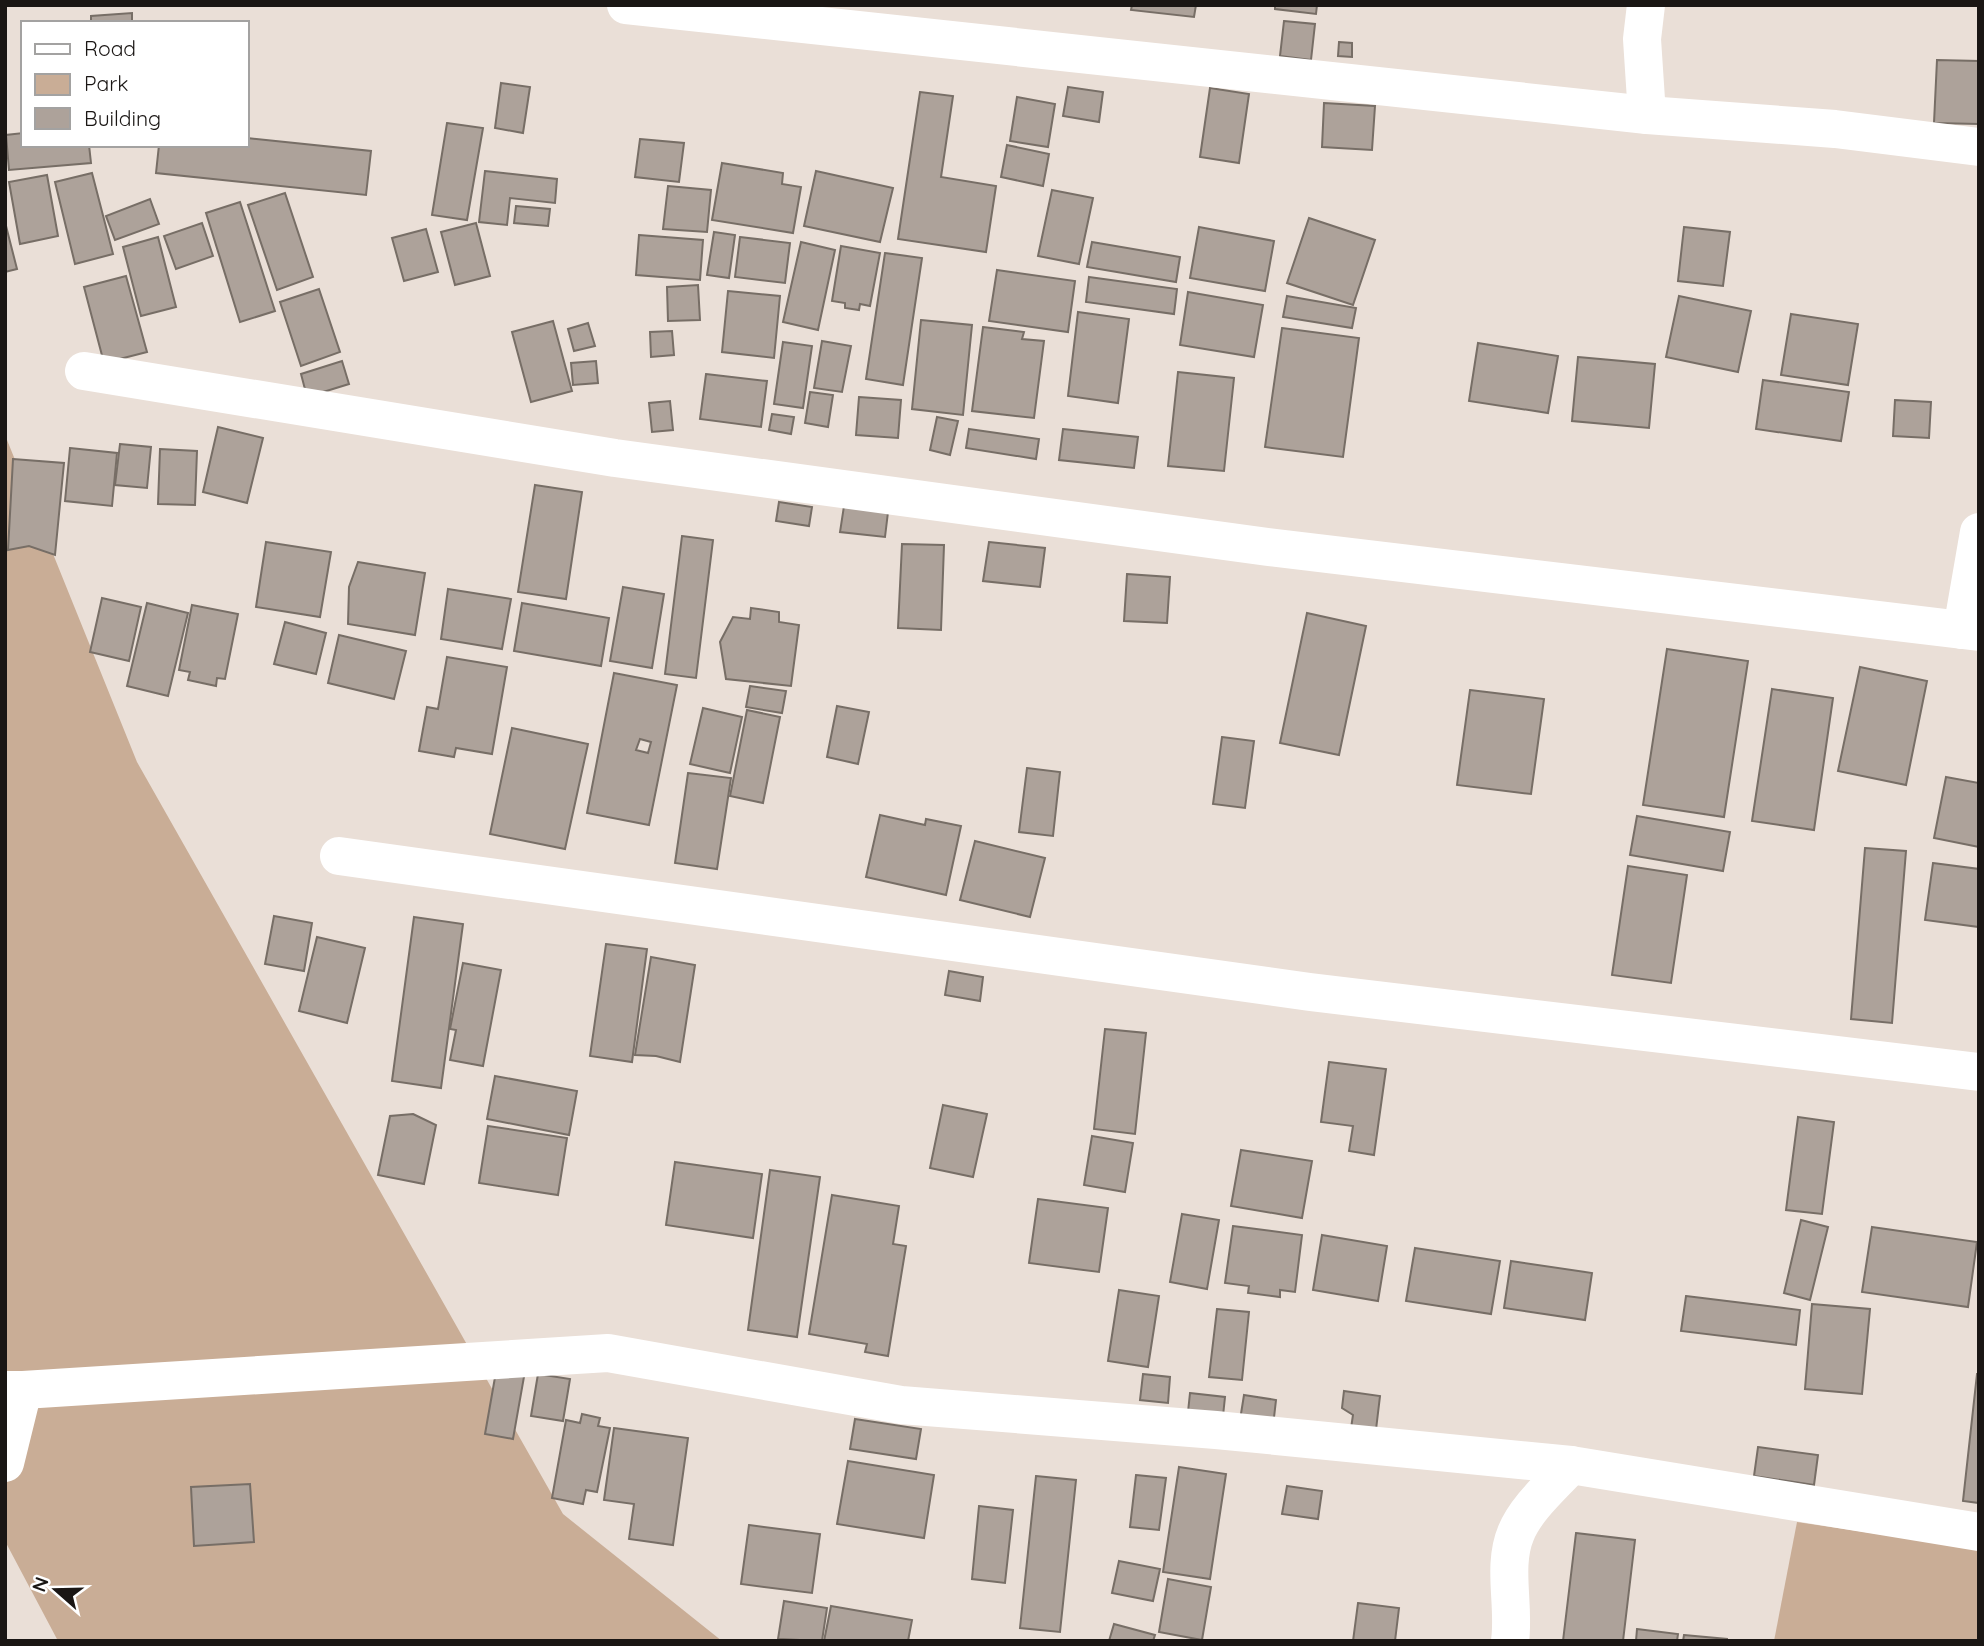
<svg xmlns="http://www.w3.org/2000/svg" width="1984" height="1646" viewBox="0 0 1984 1646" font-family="Quicksand,sans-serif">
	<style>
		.green { fill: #c9ad96 }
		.building { fill: #ada29a; stroke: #776e66; stroke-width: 2; fill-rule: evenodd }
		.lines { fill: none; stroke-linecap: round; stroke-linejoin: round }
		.minor { stroke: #fff; stroke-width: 38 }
	</style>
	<rect width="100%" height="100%" fill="#eadfd7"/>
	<g class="green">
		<path d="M5,435l132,327 426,752 159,127h-664l-53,-100z"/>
		<path d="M1797,1522l182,27v92h-205z"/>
	</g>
	<g class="building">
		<path d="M1132,5h64l-2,12 -63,-7z"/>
		<path d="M1275,5h42l-1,9 -41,-5z"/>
		<path d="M132,13v10h-41v-7z"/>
		<path d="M1284,21l31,3 -4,36 -31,-4z"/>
		<path d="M1339,42l13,1v14l-14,-1z"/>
		<path d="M1937,60l42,1v63l-45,-1z"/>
		<path d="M501,83l29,4 -7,46 -28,-5z"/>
		<path d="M1068,87l35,5 -4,30 -36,-6z"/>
		<path d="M1210,88l39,6 -10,69 -39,-6z"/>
		<path d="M920,92l33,4 -12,81 55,9 -10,66 -88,-13z"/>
		<path d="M1017,97l38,7 -7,43 -38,-6z"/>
		<path d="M1324,103l51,3 -3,44 -50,-3z"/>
		<path d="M447,123l36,5 -16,92 -35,-5z"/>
		<path d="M23,133v12h66l2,18 -82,7 -3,-35z"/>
		<path d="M247,138l124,13 -5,44 -210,-22 3,-28h88z"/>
		<path d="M640,139l44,4 -5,39 -44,-5z"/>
		<path d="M1007,145l42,9 -6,32 -42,-9z"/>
		<path d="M722,163l61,10 -1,11 19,3 -8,46 -81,-13z"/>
		<path d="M485,171l72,8 -2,24 -45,-5 -3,27 -28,-3z"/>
		<path d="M816,171l77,17 -13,54 -76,-16z"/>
		<path d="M92,173l21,81 -38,10 -20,-82z"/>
		<path d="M47,175l11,61 -38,8 -11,-62z"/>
		<path d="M668,186l43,4 -4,42 -44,-3z"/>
		<path d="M1052,190l41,8 -14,66 -41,-8z"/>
		<path d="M285,193l28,84 -36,13 -29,-85z"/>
		<path d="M150,199l9,25 -44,16 -9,-24z"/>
		<path d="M240,202l35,109 -35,11 -34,-109z"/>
		<path d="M516,206l34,3 -2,17 -34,-3z"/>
		<path d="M1309,218l66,22 -22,65 -66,-22z"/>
		<path d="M5,222l12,47 -12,3z"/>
		<path d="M202,223l11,33 -37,13 -12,-33z"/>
		<path d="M476,223l14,53 -35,9 -14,-53z"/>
		<path d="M1199,227l75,14 -9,50 -75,-13z"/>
		<path d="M1684,227l46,5 -7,54 -45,-5z"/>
		<path d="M426,229l12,43 -34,9 -12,-43z"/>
		<path d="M714,232l21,3 -6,43 -22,-3z"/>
		<path d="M639,235l64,5 -3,40 -64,-5z"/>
		<path d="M158,237l18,70 -35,9 -18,-69z"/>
		<path d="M740,237l50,6 -5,40 -50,-6z"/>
		<path d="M801,242l34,8 -17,80 -35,-8z"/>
		<path d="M1092,242l88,15 -4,25 -89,-15z"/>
		<path d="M841,246l39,7 -10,53 -10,-2 -1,6 -14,-2v-5l-13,-2z"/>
		<path d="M885,253l37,5 -19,127 -37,-6z"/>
		<path d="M997,270l78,11 -7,51 -79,-11z"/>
		<path d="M126,276l21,76 -43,11 -20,-76z"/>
		<path d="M1089,277l88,12 -3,25 -88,-12z"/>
		<path d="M698,285l2,35 -32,1 -1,-34z"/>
		<path d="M319,289l21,63 -39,14 -21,-64z"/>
		<path d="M728,291l52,5 -6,62 -52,-6z"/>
		<path d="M1188,292l75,13 -9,52 -74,-12z"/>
		<path d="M1287,296l69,12 -4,20 -69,-11z"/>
		<path d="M1679,296l72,15 -13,61 -72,-15z"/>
		<path d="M1078,312l51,7 -11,84 -50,-7z"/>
		<path d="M1791,314l67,10 -10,61 -67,-10z"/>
		<path d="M921,320l51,5 -9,90 -51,-6z"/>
		<path d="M553,321l19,70 -41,11 -19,-70z"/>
		<path d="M588,323l7,23 -21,5 -6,-22z"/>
		<path d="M983,327l41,5 -2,7 22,2 -10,77 -62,-7z"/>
		<path d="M1282,328l77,10 -16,119 -78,-10z"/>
		<path d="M672,331l2,24 -23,2 -1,-25z"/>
		<path d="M822,341l29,5 -9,46 -28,-4z"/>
		<path d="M783,342l29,4 -9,62 -29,-4z"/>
		<path d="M1478,343l80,13 -10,57 -79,-12z"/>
		<path d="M1578,357l77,7 -6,64 -77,-7z"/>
		<path d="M342,361l7,23 -42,13 -6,-23z"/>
		<path d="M596,361l2,22 -25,2 -2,-22z"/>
		<path d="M1178,372l56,6 -10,93 -56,-5z"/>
		<path d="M706,374l61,7 -6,46 -61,-8z"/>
		<path d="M1763,380l86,12 -8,49 -85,-12z"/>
		<path d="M810,392l23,3 -5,32 -23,-4z"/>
		<path d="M859,397l42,3 -3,38 -42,-3z"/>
		<path d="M1895,400l36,2 -2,36 -36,-2z"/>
		<path d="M670,401l3,29 -21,2 -3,-29z"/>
		<path d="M772,414l22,3 -3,17 -22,-4z"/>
		<path d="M937,417l21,4 -8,34 -20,-5z"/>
		<path d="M218,427l45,11 -16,65 -44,-11z"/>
		<path d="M969,429l70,10 -3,20 -70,-11z"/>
		<path d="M1063,429l75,8 -4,31 -75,-8z"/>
		<path d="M120,444l31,3 -4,41 -32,-3z"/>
		<path d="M70,448l47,5 -5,53 -47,-5z"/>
		<path d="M160,449l37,2 -2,54 -37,-1z"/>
		<path d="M13,459l51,4 -9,92 -26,-9 -21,4z"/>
		<path d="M535,485l47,7 -16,107 -48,-7z"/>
		<path d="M779,502l33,5 -3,19 -33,-5z"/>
		<path d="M844,506l44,6 -3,25 -45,-5z"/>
		<path d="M682,536l31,4 -17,138 -31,-4z"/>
		<path d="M266,542l65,10 -11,65 -64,-10z"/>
		<path d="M989,542l56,6 -5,39 -57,-6z"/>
		<path d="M902,544l42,1 -3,85 -43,-2z"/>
		<path d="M358,562l67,11 -10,62 -67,-11 1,-37z"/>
		<path d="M1127,574l43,3 -3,46 -43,-2z"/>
		<path d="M623,587l41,7 -12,74 -42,-7z"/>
		<path d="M448,589l63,10 -9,50 -61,-10z"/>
		<path d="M102,598l39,9 -12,54 -39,-9z"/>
		<path d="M147,603l41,10 -20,83 -41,-10z"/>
		<path d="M522,603l87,15 -8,48 -87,-15z"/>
		<path d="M192,605l46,9 -13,65 -8,-1 -1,8 -28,-6 2,-8 -11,-2z"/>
		<path d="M751,608l28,4v10l20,3 -8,61 -65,-7 -6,-37 13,-25 17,2z"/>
		<path d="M1307,613l59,13 -27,129 -59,-12z"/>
		<path d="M285,622l41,11 -10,41 -42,-10z"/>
		<path d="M339,635l67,16 -12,48 -66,-16z"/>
		<path d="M1667,649l81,12 -24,156 -81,-12z"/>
		<path d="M447,657l60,10 -15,87 -36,-6 -2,9 -35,-6 8,-44 11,2z"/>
		<path d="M1860,667l67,14 -21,104 -68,-14z"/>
		<path d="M614,673l63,12 -28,140 -62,-12zM640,739l11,3 -3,11 -12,-3z"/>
		<path d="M750,686l36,5 -4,22 -36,-6z"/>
		<path d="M1772,689l61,9 -19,132 -62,-9z"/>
		<path d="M1470,690l74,9 -13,95 -74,-9z"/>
		<path d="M837,706l32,6 -11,52 -31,-7z"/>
		<path d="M703,708l39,9 -12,56 -40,-9z"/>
		<path d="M747,710l33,7 -17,86 -33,-7z"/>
		<path d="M512,728l76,16 -23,105 -75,-15z"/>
		<path d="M1222,737l32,4 -9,67 -32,-4z"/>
		<path d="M1027,768l33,4 -7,64 -34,-4z"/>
		<path d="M688,773l43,5 -14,91 -42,-6z"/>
		<path d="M1946,777l33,6v64l-45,-9z"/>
		<path d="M880,815l45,10 1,-6 35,7 -15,69 -80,-18z"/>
		<path d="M1637,816l93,16 -7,39 -93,-16z"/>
		<path d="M975,841l70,17 -15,59 -70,-17z"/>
		<path d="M1865,848l41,3 -14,172 -41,-4z"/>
		<path d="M1933,863l46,6v58l-54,-7z"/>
		<path d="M1628,866l59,9 -16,108 -59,-8z"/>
		<path d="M274,916l38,7 -8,48 -39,-7z"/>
		<path d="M414,917l49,7 -22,164 -49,-7z"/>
		<path d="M317,937l48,11 -18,75 -48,-12z"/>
		<path d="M606,944l41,5 -15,113 -42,-6z"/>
		<path d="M651,957l44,8 -15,97 -24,-6 -21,-1z"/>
		<path d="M463,963l38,7 -18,96 -33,-6 6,-30 -6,-1z"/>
		<path d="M949,971l34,6 -3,24 -35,-6z"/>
		<path d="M1105,1029l41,4 -11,101 -41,-5z"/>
		<path d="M1329,1062l57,7 -12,86 -25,-4 4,-25 -32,-4z"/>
		<path d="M495,1076l82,15 -8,44 -82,-16z"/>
		<path d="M943,1105l44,9 -14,63 -43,-9z"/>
		<path d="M413,1114l23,11 -12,59 -46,-9 12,-59z"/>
		<path d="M1798,1117l36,5 -12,92 -36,-4z"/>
		<path d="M488,1126l79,12 -9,57 -79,-12z"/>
		<path d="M1092,1136l41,7 -8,49 -41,-7z"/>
		<path d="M1241,1150l71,11 -10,57 -71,-12z"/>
		<path d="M675,1162l87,12 -9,64 -87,-13z"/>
		<path d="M770,1170l50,7 -23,160 -49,-7z"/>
		<path d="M832,1195l67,11 -6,38 13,2 -18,110 -23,-4 2,-8 -58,-10z"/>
		<path d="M1038,1199l70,9 -9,64 -70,-9z"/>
		<path d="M1182,1214l37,6 -12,69 -37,-7z"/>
		<path d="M1801,1220l27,7 -18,73 -26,-7z"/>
		<path d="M1233,1226l69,9 -7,57 -15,-2v7l-32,-4 1,-7 -24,-3z"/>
		<path d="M1872,1227l105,15 -9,65 -106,-15z"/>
		<path d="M1322,1235l65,11 -9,55 -65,-11z"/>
		<path d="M1415,1248l85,13 -9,53 -85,-13z"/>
		<path d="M1511,1261l81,12 -7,47 -81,-12z"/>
		<path d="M1119,1290l40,6 -11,71 -40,-6z"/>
		<path d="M1686,1296l114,14 -4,35 -115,-14z"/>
		<path d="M1812,1304l58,5 -8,85 -57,-5z"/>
		<path d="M1217,1309l32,3 -7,68 -33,-3z"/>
		<path d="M497,1366l28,5 -12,68 -28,-5z"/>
		<path d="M538,1374l32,5 -7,42 -32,-5z"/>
		<path d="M1143,1374l27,3 -2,26 -28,-3z"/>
		<path d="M1977,1374h2v129l-16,-2z"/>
		<path d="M1344,1391l36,5 -5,42 -25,-3 3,-20 -11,-7z"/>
		<path d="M1190,1393l35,4 -2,19 -35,-4z"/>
		<path d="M1244,1395l32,5 -3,26 -33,-6z"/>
		<path d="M582,1414l18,4 -2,8 12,2 -13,64 -11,-2 -3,14 -31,-6 14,-78 14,3z"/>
		<path d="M855,1419l66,10 -5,30 -66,-10z"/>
		<path d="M614,1428l74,10 -15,107 -44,-6 5,-35 -30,-4z"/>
		<path d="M1758,1447l60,8 -4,30 -60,-9z"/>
		<path d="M848,1461l86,14 -10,63 -87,-14z"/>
		<path d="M1179,1467l47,7 -16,105 -47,-7z"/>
		<path d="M1136,1475l30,3 -7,52 -29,-3z"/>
		<path d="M1036,1476l40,4 -16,152 -40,-4z"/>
		<path d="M250,1484l4,58 -60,4 -3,-59z"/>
		<path d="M1287,1486l35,5 -4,28 -36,-5z"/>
		<path d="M979,1506l34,4 -8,73 -33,-4z"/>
		<path d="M749,1525l71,9 -8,59 -71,-9z"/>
		<path d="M1576,1533l59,7 -12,101h-60z"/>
		<path d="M1119,1561l41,8 -7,32 -41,-8z"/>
		<path d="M1168,1579l43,8 -9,53 -43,-8z"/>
		<path d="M784,1601l43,7 -5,33 -44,-2z"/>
		<path d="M1358,1603l41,5 -4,33h-42z"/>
		<path d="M831,1606l81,14 -4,21h-84z"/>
		<path d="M1114,1624l41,11 -2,6h-44z"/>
		<path d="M1637,1629l41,5 -1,7h-41z"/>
		<path d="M1684,1635l43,4v2h-44z"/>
	</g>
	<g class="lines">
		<g class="minor">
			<path d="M626,5l1021,110 188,14 144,18"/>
			<path d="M1646,5l-4,34 5,76"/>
			<path d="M84,371l531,87 653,89 711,85"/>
			<path d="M1962,630l17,-98"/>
			<path d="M339,856l971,136 669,80"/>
			<path d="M5,1390h18l585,-37 293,52 315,25 355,35 408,67"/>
			<path d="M5,1463l18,-73"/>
			<path d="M1510,1641c5,-35 -8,-75 6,-108 10,-25 37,-48 55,-68"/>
		</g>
	</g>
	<rect width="1984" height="1646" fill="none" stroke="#1a1614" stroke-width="14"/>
	<rect x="21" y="21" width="228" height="126" fill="#ffffff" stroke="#a3a2a1" stroke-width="2"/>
	<rect x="35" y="44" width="35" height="10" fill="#ffffff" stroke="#a3a2a1" stroke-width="2"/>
	<text x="84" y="56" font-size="21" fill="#1a1614">Road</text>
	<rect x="35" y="74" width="35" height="21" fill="#c9ad96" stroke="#a3a2a1" stroke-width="2"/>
	<text x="84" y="91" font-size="21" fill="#1a1614">Park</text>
	<rect x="35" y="108" width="35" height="21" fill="#ada29a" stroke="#a3a2a1" stroke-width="2"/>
	<text x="84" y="126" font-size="21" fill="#1a1614">Building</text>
	<g transform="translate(56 1590) rotate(290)" stroke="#ffffff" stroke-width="5" paint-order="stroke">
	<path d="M0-5L12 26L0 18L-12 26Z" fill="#1a1614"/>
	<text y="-10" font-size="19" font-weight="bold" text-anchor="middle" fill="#1a1614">N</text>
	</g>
</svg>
